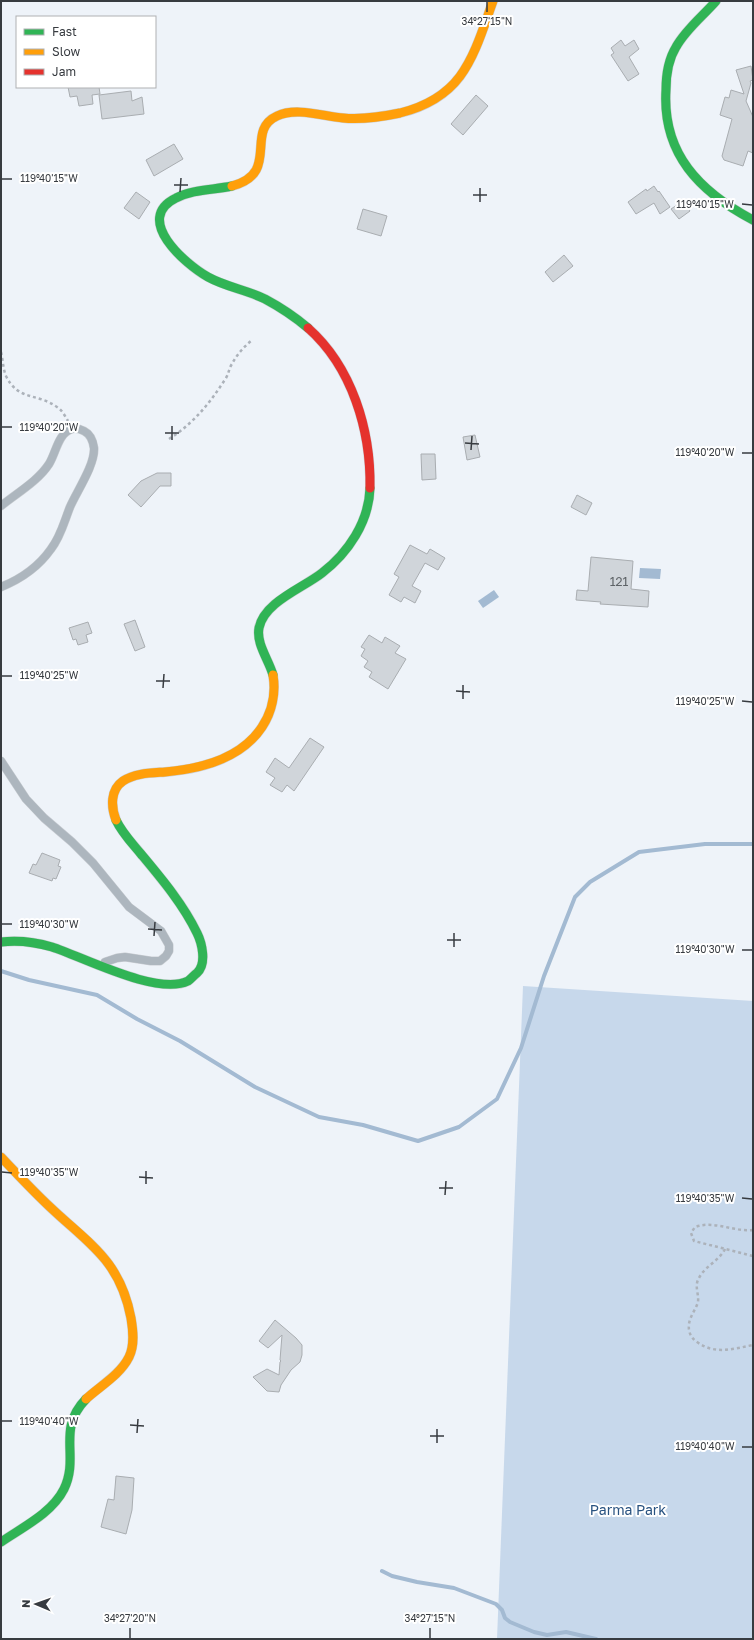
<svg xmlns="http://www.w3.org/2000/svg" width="754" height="1640" viewBox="0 0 754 1640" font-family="'Golos Text',sans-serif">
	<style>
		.green { fill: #c7d8eb }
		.water { fill: #a3bad2 }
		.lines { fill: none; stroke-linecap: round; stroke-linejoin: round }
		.stream { stroke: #a3bad2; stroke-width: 4 }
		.building { fill: #d0d5da; stroke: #a9adb1 }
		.lane-casing { stroke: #caced3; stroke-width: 9 }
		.fast-casing { stroke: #caced3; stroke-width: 10 }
		.slow-casing { stroke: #caced3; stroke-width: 10 }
		.jam-casing { stroke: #caced3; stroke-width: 10 }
		.path { stroke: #acb2ba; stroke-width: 2.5; stroke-dasharray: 3 3; stroke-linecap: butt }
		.lane { stroke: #adb6be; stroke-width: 8 }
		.fast { stroke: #30b455; stroke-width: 9 }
		.slow { stroke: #ff9f0a; stroke-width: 9 }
		.jam { stroke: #e5322d; stroke-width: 9 }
		.ticks { fill: none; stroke: #373b40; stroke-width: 1.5 }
		.labels { text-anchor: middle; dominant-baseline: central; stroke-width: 4; stroke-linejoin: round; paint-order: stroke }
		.number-label { font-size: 12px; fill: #5d6266 }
		.park-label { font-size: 14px; fill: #285280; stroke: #fff }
		.ticks-label { font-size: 10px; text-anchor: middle; fill: #373b40; stroke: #fff; stroke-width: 4; stroke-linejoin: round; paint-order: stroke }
	</style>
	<rect width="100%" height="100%" fill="#eef3f9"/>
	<path class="green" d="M523,986l230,15v638h-256z"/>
	<g class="water">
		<path d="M640,568l21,1 -1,10 -21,-1z"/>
		<path d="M494,590l5,7 -16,11 -5,-7z"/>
	</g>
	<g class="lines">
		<g class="stream">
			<path d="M1,971l28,9 68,15 40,24 43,22 75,46 64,30 44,8 55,16 41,-14 38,-28 24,-51 23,-72 31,-79 15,-15 49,-30 66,-8h48"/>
			<path d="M382,1571l10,5 25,6 37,6 42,16 6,6 3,8 5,4 24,10 13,3 19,-3 30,7"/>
		</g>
	</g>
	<g class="building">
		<path d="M621,40l4,6 9,-6 5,9 -10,8 10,17 -11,7 -17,-26 3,-2 -3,-5z"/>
		<path d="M751,66l2,14 -3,1 1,2 -5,18 7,16v36l-5,-2 -5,15 -19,-6 -2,-4 10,-37 -12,-4 5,-18 4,1 2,-8 13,4 -8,-24z"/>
		<path d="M68,87h31l1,7 -8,1 1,9 -14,2 -2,-10 -7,1z"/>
		<path d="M131,91l1,10 10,-4 2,17 -42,5 -3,-24z"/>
		<path d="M476,95l12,11 -25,29 -12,-11z"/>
		<path d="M174,144l9,15 -29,17 -8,-16z"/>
		<path d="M654,186l4,6 1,-1 11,16 -10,7 -6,-11 -18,11 -8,-12 18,-13 1,2z"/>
		<path d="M136,192l14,10 -11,17 -15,-11z"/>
		<path d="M683,201l7,10 -11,8 -8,-10z"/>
		<path d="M363,209l24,7 -6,20 -24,-7z"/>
		<path d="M564,255l9,11 -20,16 -8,-10z"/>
		<path d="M475,435l5,22 -13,3 -4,-23z"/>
		<path d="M421,454h14l1,25 -14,1z"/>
		<path d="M157,473h14v13h-11l-19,21 -13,-12 13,-14z"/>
		<path d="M577,495l15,8 -6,12 -15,-8z"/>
		<path d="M410,545l17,9 3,-5 15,9 -7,12 -13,-7 -13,23 9,5 -6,12 -11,-6 -3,5 -12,-7 10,-18 -5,-3z"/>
		<path d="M591,557l42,4 -2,28 18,2 -1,16 -48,-3 1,-2 -25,-2 1,-10 11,1z"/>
		<path d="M135,620l10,27 -10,4 -11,-27z"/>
		<path d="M88,622l4,11 -6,2 2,7 -10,3 -2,-6 -3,1 -4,-12z"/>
		<path d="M369,635l13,8 3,-6 15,9 -5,7 11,6 -18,30 -19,-12 3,-5 -8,-5 4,-6 -7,-5 4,-7 -4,-2z"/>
		<path d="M310,738l14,9 -30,44 -7,-6 -5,7 -12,-7 5,-7 -9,-6 9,-14 14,10z"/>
		<path d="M42,853l18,7 -2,6 3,1 -5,12 -3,-1 -1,3 -23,-8 4,-9 3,1z"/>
		<path d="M275,1320l21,18 6,7v10l-2,7 -9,8 -10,15 -2,7 -12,-1 -14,-14 14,-8 12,6 1,-13 1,-1 -1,-1 2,-25 -14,13 -9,-7z"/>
		<path d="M116,1476l18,2 -2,32 -6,24 -25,-7 7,-28 6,1z"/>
	</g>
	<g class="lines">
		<g class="lane-casing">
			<g id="lane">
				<path d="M1,506c16,-13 37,-25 48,-42 7,-11 9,-31 23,-35 4,-1 8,0 12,2 6,3 9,10 10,17 1,17 -17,43 -24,59 -6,15 -9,29 -19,42 -12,17 -30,30 -50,38"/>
				<path d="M1,761l25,38 18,19 28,24 21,21 36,44 32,24 8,14v6l-3,5 -6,5h-9l-26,-4 -8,1 -12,4"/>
			</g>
		</g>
		<g class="fast-casing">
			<g id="fast">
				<path d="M716,1c-13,15 -30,28 -40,46 -8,13 -10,28 -10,43 -4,64 34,102 87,130"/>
				<path d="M232,186c-18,4 -39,3 -56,12 -43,21 9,66 32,79 18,10 39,13 57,22 15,8 30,18 43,29"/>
				<path d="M273,675c-4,-15 -17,-31 -14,-47 5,-26 44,-40 63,-55 26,-20 47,-51 48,-85"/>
				<path d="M1,942c17,-2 34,0 51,5 31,10 105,49 136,34 3,-2 6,-6 9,-8 10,-9 5,-30 0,-40 -14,-29 -36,-55 -56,-79 -9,-11 -19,-21 -25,-34"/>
				<path d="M1,1542c22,-15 51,-29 63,-53 16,-33 -8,-59 22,-90"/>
			</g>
		</g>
		<g class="slow-casing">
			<g id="slow">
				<path d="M232,186c49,-13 12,-55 45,-70 19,-9 45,0 66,2 19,2 38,-1 57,-5 64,-16 73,-56 93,-112"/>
				<path d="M116,820c-5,-13 -6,-30 7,-39 12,-8 28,-8 42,-9 35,-3 76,-13 97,-45 10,-15 14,-34 11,-52"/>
				<path d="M1,1157c16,17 32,34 49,50 39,37 70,53 81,111 2,12 4,27 -2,39 -9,18 -29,29 -43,42"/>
			</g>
		</g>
		<g class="jam-casing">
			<path id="jam" d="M308,328c44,39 63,102 62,160"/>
		</g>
		<g class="path">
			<path d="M1,352c2,8 2,17 5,24 12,25 32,17 51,31 5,3 8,9 11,14"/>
			<path d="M169,439c25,-16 41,-36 57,-61 3,-5 3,-10 6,-14 5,-10 12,-17 20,-24"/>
			<path d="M753,1230c-20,2 -39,-10 -58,-3l-4,6 3,8 59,15"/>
			<path d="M725,1249c-6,12 -20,17 -26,29 -5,8 0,15 -1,24 -2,7 -8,14 -9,22 -1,8 2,14 8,18 18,13 36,7 56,3"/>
		</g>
		<use href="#lane" class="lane"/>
		<use href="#fast" class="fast"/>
		<use href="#slow" class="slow"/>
		<use href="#jam" class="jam"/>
	</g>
	<path class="ticks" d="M487,12v-10M2,179h10M174,185h14M180,192l1,-14M473,195h14M480,202v-14M742,204l10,1M2,427h10M165,433h14M172,440v-14M465,443l14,1M471,450l1,-14M742,453h10M2,676h10M156,681h14M163,688l1,-14M456,691l14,1M463,699v-14M742,701l10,1M2,924h10M148,929l14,1M154,936l1,-14M447,940h14M454,947v-14M742,950h10M2,1172l10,1M139,1177l14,1M146,1184v-13M439,1188h14M445,1195l1,-14M742,1198l10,1M2,1421h10M130,1425l14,1M137,1433l1,-14M430,1436h14M437,1443v-14M742,1447h10M130,1638v-10M430,1638v-10"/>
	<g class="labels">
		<g class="number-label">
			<text x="619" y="581">121</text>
		</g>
		<g class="park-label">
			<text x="628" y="1509">Parma Park</text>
		</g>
	</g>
	<g class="ticks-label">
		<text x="487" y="25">34°27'15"N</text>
		<text x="49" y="182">119°40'15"W</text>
		<text x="705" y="208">119°40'15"W</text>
		<text x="49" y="431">119°40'20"W</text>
		<text x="705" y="456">119°40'20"W</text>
		<text x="49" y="679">119°40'25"W</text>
		<text x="705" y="705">119°40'25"W</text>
		<text x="49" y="928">119°40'30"W</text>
		<text x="705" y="953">119°40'30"W</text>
		<text x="49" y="1176">119°40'35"W</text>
		<text x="705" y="1202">119°40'35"W</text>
		<text x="49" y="1425">119°40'40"W</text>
		<text x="705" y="1450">119°40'40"W</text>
		<text x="130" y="1622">34°27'20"N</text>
		<text x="430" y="1622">34°27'15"N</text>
	</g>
	<rect width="754" height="1640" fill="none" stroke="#373b40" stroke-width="4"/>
	<rect x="16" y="16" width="140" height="72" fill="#ffffff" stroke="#afb1b3"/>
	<rect x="24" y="29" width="20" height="6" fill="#30b455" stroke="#afb1b3"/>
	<text x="52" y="36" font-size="12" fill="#373b40">Fast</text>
	<rect x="24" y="49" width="20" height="6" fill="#ff9f0a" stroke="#afb1b3"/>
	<text x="52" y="56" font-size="12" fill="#373b40">Slow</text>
	<rect x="24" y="69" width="20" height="6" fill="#e5322d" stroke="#afb1b3"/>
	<text x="52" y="76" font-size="12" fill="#373b40">Jam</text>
	<g transform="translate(36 1604) rotate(272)" stroke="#ffffff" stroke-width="3" paint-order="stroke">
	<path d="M0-3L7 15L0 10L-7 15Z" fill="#373b40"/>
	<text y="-6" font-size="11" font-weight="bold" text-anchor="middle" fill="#373b40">N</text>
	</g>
</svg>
